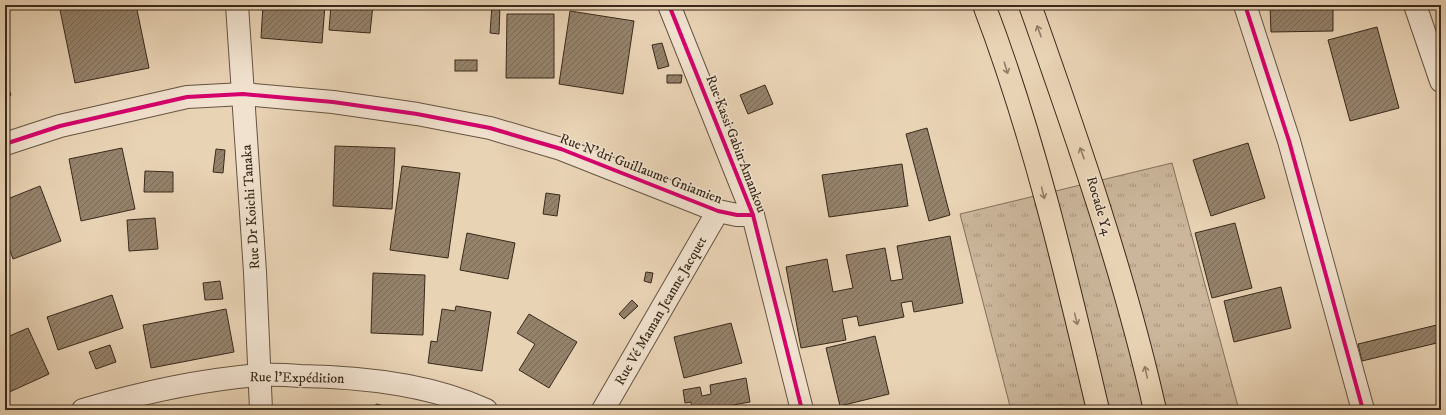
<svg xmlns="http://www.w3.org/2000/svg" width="1446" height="415" viewBox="0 0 1446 415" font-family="'IM FELL DW Pica',serif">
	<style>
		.grass { fill: url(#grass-tufts); stroke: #82705a }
		.building { fill: url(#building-hatch); stroke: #392a1a }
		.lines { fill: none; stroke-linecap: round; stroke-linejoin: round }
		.minor-casing { stroke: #655441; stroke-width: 24 }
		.trunk-casing { stroke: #392a1a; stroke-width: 24 }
		.minor { stroke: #f1e2cf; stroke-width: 22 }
		.trunk { stroke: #e9d3b5; stroke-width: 22 }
		.cycleway-casing { stroke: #f1e2cf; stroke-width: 6 }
		.cycleway { stroke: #d6006c; stroke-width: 4 }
		.oneway { stroke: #917e68 }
		.labels { text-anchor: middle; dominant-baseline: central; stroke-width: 3; stroke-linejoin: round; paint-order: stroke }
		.street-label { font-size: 14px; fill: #392a1a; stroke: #f1e2cf }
	</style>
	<defs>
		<pattern id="grass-tufts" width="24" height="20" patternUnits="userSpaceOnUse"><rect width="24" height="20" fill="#cbb69b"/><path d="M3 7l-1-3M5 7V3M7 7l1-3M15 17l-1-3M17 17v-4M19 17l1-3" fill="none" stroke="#a6947e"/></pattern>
		<pattern id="building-hatch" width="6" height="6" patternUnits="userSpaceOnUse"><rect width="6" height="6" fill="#95826b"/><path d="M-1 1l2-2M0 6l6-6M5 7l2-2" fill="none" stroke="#7b6b57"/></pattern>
	</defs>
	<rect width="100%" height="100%" fill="#e9d3b5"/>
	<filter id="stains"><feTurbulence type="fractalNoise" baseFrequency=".005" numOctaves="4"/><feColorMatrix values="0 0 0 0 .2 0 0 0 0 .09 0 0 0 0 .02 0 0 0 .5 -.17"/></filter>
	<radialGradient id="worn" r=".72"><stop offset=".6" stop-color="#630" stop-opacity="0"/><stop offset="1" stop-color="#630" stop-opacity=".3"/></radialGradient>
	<path class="grass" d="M1172,163l67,247h-228l-51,-196z"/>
	<g class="building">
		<path d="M59,5h77l13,63 -74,15z"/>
		<path d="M263,5h62l-3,38 -61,-5z"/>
		<path d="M331,5h42l-3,28 -41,-3z"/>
		<path d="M492,5h8l-1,29 -9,-1z"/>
		<path d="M1270,5h63v26l-62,1z"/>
		<path d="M570,11l64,10 -11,73 -64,-10z"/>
		<path d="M507,14h47v64h-48z"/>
		<path d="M1377,27l22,81 -49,13 -22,-81z"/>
		<path d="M662,43l7,23 -11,3 -6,-24z"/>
		<rect x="455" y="60" width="22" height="11"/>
		<path d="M667,75h15l-1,8h-14z"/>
		<path d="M5,80l6,15 -6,3z"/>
		<path d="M765,85l8,19 -25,10 -8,-19z"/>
		<path d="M927,128l23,87 -21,6 -23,-87z"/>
		<path d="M1248,143l17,55 -54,18 -18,-56z"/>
		<path d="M335,146l60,2 -3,61 -59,-3z"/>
		<path d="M122,148l13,61 -54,12 -12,-62z"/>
		<path d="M216,149l9,1 -2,23 -10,-1z"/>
		<path d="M902,164l6,42 -79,11 -7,-42z"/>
		<path d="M402,166l58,7 -12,85 -58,-8z"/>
		<path d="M145,171l28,1v20h-29z"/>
		<path d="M40,186l21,55 -48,18 -8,-22v-37z"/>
		<path d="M546,193l14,2 -3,21 -14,-2z"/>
		<path d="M155,218l3,31 -29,2 -2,-31z"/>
		<path d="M1235,223l17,65 -40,10 -17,-65z"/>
		<path d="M467,233l48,10 -7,36 -48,-9z"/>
		<path d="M950,236l13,67 -49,9 -2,-11 -11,2 3,14 -45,9 -2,-10 -15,3 4,21 -45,8 -15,-81 41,-8 6,33 20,-4 -7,-33 39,-7 6,33 12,-2 -6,-33z"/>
		<path d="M646,272l7,1 -2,10 -7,-2z"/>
		<path d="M373,273l52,2 -2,60 -52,-2z"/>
		<path d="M220,281l3,18 -18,1 -2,-17z"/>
		<path d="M1281,287l10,41 -57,14 -10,-41z"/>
		<path d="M112,295l11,33 -65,22 -11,-33z"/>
		<path d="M632,300l6,6 -14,13 -5,-5z"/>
		<path d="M456,306l35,6 -9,59 -54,-8 3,-22 6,1 5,-33 13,2z"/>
		<path d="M226,309l8,43 -83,16 -8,-43z"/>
		<path d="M529,314l48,28 -28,46 -30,-18 16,-26 -18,-11z"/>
		<path d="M731,323l11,40 -58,15 -10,-41z"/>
		<path d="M1441,324v18l-79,19 -4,-17z"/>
		<path d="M28,328l21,46 -44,20v-56z"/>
		<path d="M875,336l14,58 -49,12 -14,-58z"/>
		<path d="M110,345l6,17 -20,7 -7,-17z"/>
		<path d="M746,378l4,24 -17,3 1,5h-42l-1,-8 -6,1 -2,-13 17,-3 2,9 9,-2 -1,-9z"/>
		<path d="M376,404l26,6h-27z"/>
	</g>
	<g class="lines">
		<g class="minor-casing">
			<g id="minor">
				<path d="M237,5l18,267 6,138"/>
				<path d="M669,5l84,210 49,195"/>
				<path d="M1245,5l44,136 74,269"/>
				<path d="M1415,5l26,76"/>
				<path d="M5,144l55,-18 127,-29 56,-3 90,8 84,12 73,14 71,21 157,62 19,4h16"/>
				<path d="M83,410c57,-17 116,-30 176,-35 14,-1 29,0 42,1 62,1 129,8 185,34"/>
				<path d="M603,410l115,-199"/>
			</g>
		</g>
		<g class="trunk-casing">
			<g id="trunk">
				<path d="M984,5c50,131 82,269 114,405"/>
				<path d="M1030,5c47,133 94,267 125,405"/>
			</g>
		</g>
		<use href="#minor" class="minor"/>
		<use href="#trunk" class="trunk"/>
		<g class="cycleway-casing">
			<g id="cycleway">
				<path d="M669,5l84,210 49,195"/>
				<path d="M1245,5l44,136 74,269"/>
				<path d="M5,144l55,-18 127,-29 56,-3 90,8 84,12 73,14 71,21 157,62 19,4h16"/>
			</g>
		</g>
		<use href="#cycleway" class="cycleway"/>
	</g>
	<defs><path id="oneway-shaft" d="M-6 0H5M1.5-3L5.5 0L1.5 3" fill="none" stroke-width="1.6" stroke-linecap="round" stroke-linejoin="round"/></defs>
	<g class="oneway">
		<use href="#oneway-shaft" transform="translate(1039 31) rotate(-110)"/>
		<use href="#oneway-shaft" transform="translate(1006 68) rotate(73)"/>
		<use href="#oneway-shaft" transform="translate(1082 153) rotate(-110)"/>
		<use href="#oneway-shaft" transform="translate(1043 193) rotate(76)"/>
		<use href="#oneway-shaft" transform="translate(1076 319) rotate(76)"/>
		<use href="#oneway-shaft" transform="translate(1146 372) rotate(-103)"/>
	</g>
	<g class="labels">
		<g class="street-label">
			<text transform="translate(736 144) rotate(69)">Rue Kassi Gabin Amankou</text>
			<text transform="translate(641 169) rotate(21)">Rue N'dri Guillaume Gniamien</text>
			<text transform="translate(1099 206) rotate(74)">Rocade Y4</text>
			<text transform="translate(251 207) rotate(-94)">Rue Dr Koichi Tanaka</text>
			<text transform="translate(661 311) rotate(-60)">Rue Vé Maman Jeanne Jacquet</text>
			<text transform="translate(297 378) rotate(1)">Rue l'Expédition</text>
		</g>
	</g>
	<rect width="1446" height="415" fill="none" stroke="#e9d3b5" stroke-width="20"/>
	<rect x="6" y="6" width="1434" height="403" fill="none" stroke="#392a1a" stroke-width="2"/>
	<rect x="10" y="10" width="1426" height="395" fill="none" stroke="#392a1a"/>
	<rect width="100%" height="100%" filter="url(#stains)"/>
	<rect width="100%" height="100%" fill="url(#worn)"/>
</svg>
